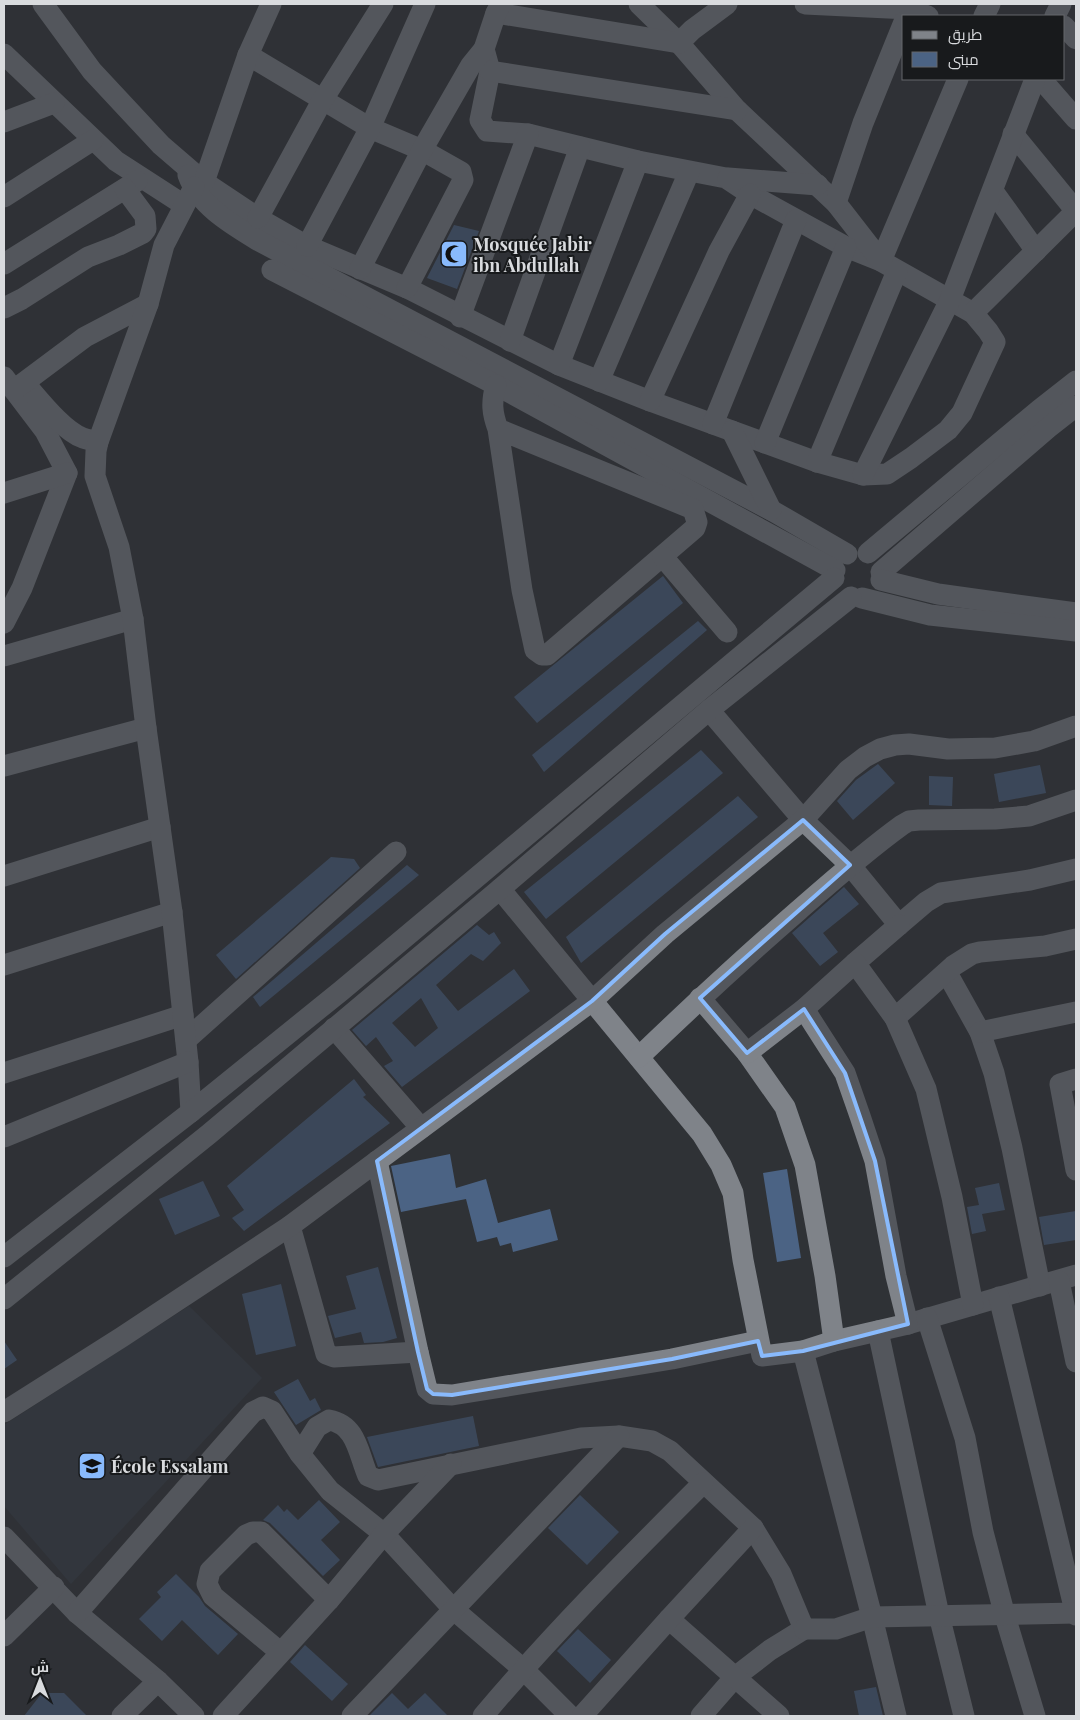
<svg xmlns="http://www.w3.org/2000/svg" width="1080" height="1720" viewBox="0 0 1080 1720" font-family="'Playfair Display',Cairo,serif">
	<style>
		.built { fill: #363d46 }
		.building { fill: #4b6384; fill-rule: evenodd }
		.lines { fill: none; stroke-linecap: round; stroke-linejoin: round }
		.minor { stroke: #7f8389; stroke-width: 21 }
		.marked { fill: none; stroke: #89bafc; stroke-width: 4; stroke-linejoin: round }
		.labels { text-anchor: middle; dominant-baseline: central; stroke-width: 4; stroke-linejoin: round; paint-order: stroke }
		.poi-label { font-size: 18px; font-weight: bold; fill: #d9dbde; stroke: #181a1c; text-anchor: start }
	</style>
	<rect width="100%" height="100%" fill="#2f3236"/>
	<path class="built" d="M189,1306l73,72 -191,206 -67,-78v-81z"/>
	<g class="building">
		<path d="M454,225l25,6 -22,58 -30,-11z"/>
		<path d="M663,576l20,27 -146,120 -23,-26z"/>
		<path d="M698,621l9,9 -163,142 -12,-17z"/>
		<path d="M701,750l22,23 -177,146 -22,-27z"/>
		<path d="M878,764l17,19 -42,37 -16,-19 19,-21z"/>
		<path d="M1040,765l6,28 -47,9 -5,-28z"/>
		<path d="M929,776l24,1 -1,29 -23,-1z"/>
		<path d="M738,796l20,21 -177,146 -15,-26z"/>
		<path d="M331,857l23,2 6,9 -124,111 -20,-24z"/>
		<path d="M407,865l12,10 -159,132 -7,-10z"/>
		<path d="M844,887l15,17 -36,29 15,19 -18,14 -28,-33z"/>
		<path d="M477,925l12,10 5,-3 7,11 -18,18 -12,-7 -35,31 22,26 56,-42 16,22 -128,96 -18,-21 9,-5 -17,-24 -10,9 -14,-16zM421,998l17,30 -23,19 -23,-24z"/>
		<path d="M354,1079l12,16 -3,2 27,26 -146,108 -12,-13 12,-8 -17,-24z"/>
		<path d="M450,1154l6,34 30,-9 12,44 52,-14 8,31 -45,12 -2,-9 -11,3 -3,-9 -20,5 -11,-43 -65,13 -10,-46z"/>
		<path d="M787,1169l14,89 -24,4 -14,-89z"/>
		<path d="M203,1181l17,35 -45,19 -16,-36z"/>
		<path d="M999,1183l6,27 -23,4 4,17 -14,3 -5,-27 12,-2 -4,-17z"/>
		<path d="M1076,1211v29l-32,5 -5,-28z"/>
		<path d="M378,1267l19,71 -14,4 -19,1 -3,-11 -26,6 -7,-22 28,-7 -10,-33z"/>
		<path d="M281,1284l15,62 -40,9 -14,-61z"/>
		<path d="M4,1341l13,19 -13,9z"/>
		<path d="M298,1379l12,22 5,-3 6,12 -25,15 -22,-33z"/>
		<path d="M473,1416l6,30 -101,21 -11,-30z"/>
		<path d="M580,1495l39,37 -32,33 -39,-37z"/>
		<path d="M319,1500l21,22 -19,18 19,20 -17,16 -53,-53 -7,-3 15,-15 6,7 3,-3 11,11z"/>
		<path d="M176,1574l23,23 6,9 33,28 -20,21 -36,-35 -20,21 -23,-22 22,-22 -4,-5z"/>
		<path d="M578,1629l33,31 -21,23 -33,-32z"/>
		<path d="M305,1645l43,39 -16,17 -42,-39z"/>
		<path d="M876,1687l7,29h-24l-5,-25z"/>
		<path d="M42,1693h22l23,23h-63z"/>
		<path d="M392,1693l16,16 17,-16 23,23h-79z"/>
	</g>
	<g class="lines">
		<g class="minor">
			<path d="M43,4l49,67 69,74 43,37 54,36 49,28 100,42 152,77 91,36 167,61 46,13 24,-1 24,-16 37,-28 14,-17 33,-71 -7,-11 -15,-18 -92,-52 -35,-14 -96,-53 -24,-16 -88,-17 -110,-27 -41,-3 -7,-11 10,-49 -6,-22"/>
			<path d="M639,4l40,39 58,67 99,93 45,58 77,-182"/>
			<path d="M805,4l104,5 19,7"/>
			<path d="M496,13l183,30 13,-13 35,-26"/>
			<path d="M984,16l6,-12"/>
			<path d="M1055,16l6,-12"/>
			<path d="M1064,26l12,13"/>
			<path d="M4,54l112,107 68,44"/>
			<path d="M248,55l122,73 52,22 39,22 2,8 -56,108"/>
			<path d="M490,71l247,39"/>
			<path d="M1041,79l35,40"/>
			<path d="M4,122l50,-19"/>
			<path d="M1013,134l63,77"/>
			<path d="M188,175c11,31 45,50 71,66l512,269 76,44"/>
			<path d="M728,178l90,7"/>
			<path d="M204,182l44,-127 23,-51"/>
			<path d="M993,191l43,60"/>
			<path d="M4,197l89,-57"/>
			<path d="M836,203l27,-80 41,-101"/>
			<path d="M258,218l64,-117 61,-97"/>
			<path d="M307,246l63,-118 55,-124"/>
			<path d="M4,264l133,-83"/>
			<path d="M360,269l62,-119 49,-85 13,-16 12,-36 5,-9"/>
			<path d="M272,270l224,115 339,185"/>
			<path d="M4,308l18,-9 66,-42 31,-12 24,-12 3,-4 -1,-13 -20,-27"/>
			<path d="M973,313l103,-102"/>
			<path d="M460,317l68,-183"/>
			<path d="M510,341l70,-194"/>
			<path d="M559,365l79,-204"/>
			<path d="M4,377l41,54 22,42 -45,115 -18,35"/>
			<path d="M599,381l90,-209"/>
			<path d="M496,385c-5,17 -4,28 2,44l24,161 13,60 7,5h5l148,-127 2,-6 -4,-13 -195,-80"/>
			<path d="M28,387c13,15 36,44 55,51 5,2 10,2 15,4"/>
			<path d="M14,390l71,-53 63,-33"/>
			<path d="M650,401l69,-150 31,-57"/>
			<path d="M713,424l83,-204"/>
			<path d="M732,431l39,79"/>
			<path d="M765,443l81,-196"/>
			<path d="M817,462l80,-191"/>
			<path d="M863,475l87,-175 85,-221"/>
			<path d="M4,493l63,-20"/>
			<path d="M868,553l171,-143 37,-29"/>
			<path d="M663,557l64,75"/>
			<path d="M881,572l167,-144 28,-22"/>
			<path d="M881,580l57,14 138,19"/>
			<path d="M862,598l68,17 146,16"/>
			<path d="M4,656l129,-37"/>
			<path d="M709,710l94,110 47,45 49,60 27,-23 15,-9 89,-13 46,-11"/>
			<path d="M4,766l142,-38"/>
			<path d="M4,876l156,-49"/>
			<path d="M500,889l202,245 19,31 12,28 10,67 19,96 41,-5 31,-10 74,-17 168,-49"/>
			<path d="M855,963l44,-38"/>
			<path d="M4,965l168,-53"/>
			<path d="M947,973l33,59 14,41 18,75 28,138"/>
			<path d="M700,998l47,55 38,54 20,58 20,111 9,65"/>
			<path d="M804,1009l41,64 15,43 15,45 21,115 12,48"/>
			<path d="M895,1018l58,-52 19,-12 8,-2 65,-6 31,-7"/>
			<path d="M334,1028l87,100"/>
			<path d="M980,1032l96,-20"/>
			<path d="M186,1040l210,-188"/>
			<path d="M747,1053l57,-44 51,-46 40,55 31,71 26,108 21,108"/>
			<path d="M639,1057c52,-50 105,-99 160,-147 33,-29 67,-59 103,-85l7,-4 10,-1 76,-1 34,-3 47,-16"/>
			<path d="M4,1073l179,-58"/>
			<path d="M1076,1079l-16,5 16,86"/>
			<path d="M191,1112l-3,-50 -16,-150 -26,-184 -13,-109 -14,-72 -24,-71 1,-25 2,-9 50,-138 16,-59 30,-58"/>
			<path d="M4,1137l184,-75"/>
			<path d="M377,1161l41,191 9,37 6,5 19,1 220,-36 86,-18"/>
			<path d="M290,1226l36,128 8,3 84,-5"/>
			<path d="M4,1257l187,-145 150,-121 493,-413"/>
			<path d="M1059,1281l17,81"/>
			<path d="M999,1297l77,318"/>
			<path d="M4,1299l205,-165 291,-245 209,-179 142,-113"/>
			<path d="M927,1318l38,120 18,94 22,84 30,100"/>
			<path d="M878,1331l61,284 25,101"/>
			<path d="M803,1351l69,266 24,99"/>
			<path d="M4,1412l118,-75 168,-111 302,-225 73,-67 138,-114 45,-50 17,-13 15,-8 15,-4 14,-1 39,5 47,-1 39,-7 42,-15"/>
			<path d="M300,1454l30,37 54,43 69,75 70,60 47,47"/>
			<path d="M4,1537l73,76 81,68 36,35"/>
			<path d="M77,1613l176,-201 10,-5 9,4 28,43 17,-27 12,-7c28,5 29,33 39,56l10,4 203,-42 38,-2 33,5 18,10 83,77 28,46 23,55 -34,21 -35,27 -34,39"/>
			<path d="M669,1619l110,97"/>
			<path d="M804,1629h32l36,-12 204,-4"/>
			<path d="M4,1636l50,-49"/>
			<path d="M280,1652l-67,-56 -6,-12 3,-13 36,-36 7,-3h8l68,68"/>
			<path d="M122,1716l36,-35"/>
			<path d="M223,1716l106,-116 55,-66 67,-70"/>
			<path d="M352,1716l267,-280"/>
			<path d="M483,1716c69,-82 144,-157 220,-233"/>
			<path d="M582,1716l87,-97 84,-91"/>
		</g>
	</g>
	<path d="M0 0H1080V1720H0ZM803,820l47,45 -150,133 47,55 57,-44 41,64 30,88 33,163 -105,27 -41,5 -4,-15 -86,18 -220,36 -19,-1 -6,-5 -9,-37 -41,-191 215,-160 73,-67z" fill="#2f3236" fill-opacity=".55" fill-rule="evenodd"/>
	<path class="marked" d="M803,820l47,45 -150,133 47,55 57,-44 41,64 30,88 33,163 -105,27 -41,5 -4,-15 -86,18 -220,36 -19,-1 -6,-5 -9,-37 -41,-191 215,-160 73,-67z"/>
	<defs>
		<g id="mosque-square" transform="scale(1.4375)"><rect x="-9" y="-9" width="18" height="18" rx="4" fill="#89bafc" stroke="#181a1c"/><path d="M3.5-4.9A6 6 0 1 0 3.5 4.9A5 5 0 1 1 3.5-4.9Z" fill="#111"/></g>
		<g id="school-square" transform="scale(1.4375)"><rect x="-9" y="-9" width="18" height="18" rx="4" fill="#89bafc" stroke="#181a1c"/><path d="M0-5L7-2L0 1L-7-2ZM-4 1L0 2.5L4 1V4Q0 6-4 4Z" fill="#111"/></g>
	</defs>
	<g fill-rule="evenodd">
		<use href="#mosque-square" x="454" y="254"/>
		<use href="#school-square" x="92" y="1466"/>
	</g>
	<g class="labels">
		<g class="poi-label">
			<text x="473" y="244">Mosquée Jabir<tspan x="473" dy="21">ibn Abdullah</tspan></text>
			<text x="111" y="1466">École Essalam</text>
		</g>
	</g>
	<rect width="1080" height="1720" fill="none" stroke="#d9dbde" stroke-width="10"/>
	<rect x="902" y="15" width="162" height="65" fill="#181a1c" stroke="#65676a"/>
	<rect x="912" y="31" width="25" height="8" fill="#7f8389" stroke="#65676a"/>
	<text x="948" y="40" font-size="15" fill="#d9dbde">طريق</text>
	<rect x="912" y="52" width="25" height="15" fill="#4b6384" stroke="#65676a"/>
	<text x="948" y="65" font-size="15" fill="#d9dbde">مبنى</text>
	<g transform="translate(40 1680)" stroke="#181a1c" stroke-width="4" paint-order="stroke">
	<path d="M0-4L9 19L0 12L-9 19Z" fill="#d9dbde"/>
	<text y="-8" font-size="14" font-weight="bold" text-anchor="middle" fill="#d9dbde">ش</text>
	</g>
</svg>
